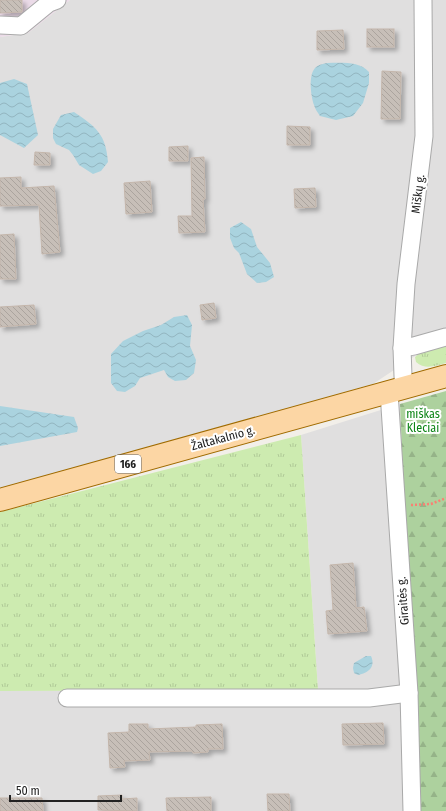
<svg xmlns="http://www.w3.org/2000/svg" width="446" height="811" viewBox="0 0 446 811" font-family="'Fira Sans Condensed',sans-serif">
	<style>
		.residential { fill: #e0dfdf }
		.industrial { fill: #ebdbe8 }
		.grass { fill: url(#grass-tufts) }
		.forest { fill: url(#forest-firs) }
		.water { fill: url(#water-waves) }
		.building { fill: url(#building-back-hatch); stroke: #c4b6ab; filter: url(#shadow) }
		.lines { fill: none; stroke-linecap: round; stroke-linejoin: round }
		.street-casing { stroke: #a9a9a9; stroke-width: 19 }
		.primary-casing { stroke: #a06b00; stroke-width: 24 }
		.path { stroke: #fa8072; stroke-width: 2.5; stroke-dasharray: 2 2; stroke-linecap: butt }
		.street { stroke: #fff; stroke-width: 17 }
		.primary { stroke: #fcd6a4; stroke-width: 22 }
		.labels { text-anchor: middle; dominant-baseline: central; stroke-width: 4; stroke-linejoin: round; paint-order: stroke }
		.shield { fill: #fff; stroke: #646464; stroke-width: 1 }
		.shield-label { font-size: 11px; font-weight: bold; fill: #222 }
		.street-label { font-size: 12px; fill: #222; stroke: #fff }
		.park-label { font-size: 12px; fill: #0c8416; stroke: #fff }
	</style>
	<defs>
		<pattern id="grass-tufts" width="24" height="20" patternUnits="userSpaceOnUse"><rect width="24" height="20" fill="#cdebb0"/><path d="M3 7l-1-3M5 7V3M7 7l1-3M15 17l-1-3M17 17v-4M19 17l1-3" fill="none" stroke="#b0c997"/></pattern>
		<pattern id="forest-firs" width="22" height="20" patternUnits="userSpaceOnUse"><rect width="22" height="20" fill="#add19e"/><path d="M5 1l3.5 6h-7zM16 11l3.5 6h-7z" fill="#95b388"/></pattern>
		<pattern id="water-waves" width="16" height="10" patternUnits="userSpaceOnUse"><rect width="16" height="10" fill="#aad3df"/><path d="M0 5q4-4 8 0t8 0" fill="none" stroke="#92b5bf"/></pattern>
		<pattern id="building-back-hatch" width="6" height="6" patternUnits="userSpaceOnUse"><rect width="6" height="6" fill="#c7bfb8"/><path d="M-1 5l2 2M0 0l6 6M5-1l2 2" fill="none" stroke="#aba49e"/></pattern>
		<filter id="shadow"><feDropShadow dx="3.5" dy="3.5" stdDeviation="2" flood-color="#0004"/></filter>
	</defs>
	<rect width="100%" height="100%" fill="#f2efe9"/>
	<g class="residential">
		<path d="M70,0h376v345l-25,7 -48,32 -373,106v-453l28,-4z"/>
		<path d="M400,404l17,407h-417v-120l318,-1 -17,-255z"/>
	</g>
	<path class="industrial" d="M0,0h70l-42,33 -28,4z"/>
	<g class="grass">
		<path d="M446,345v18c-11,3 -21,7 -30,-1l-1,-5 6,-5z"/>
		<path d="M301,435l17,255 -318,1v-179z"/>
	</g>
	<path class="forest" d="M446,391v420h-29l-17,-407z"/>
	<g class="water">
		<path d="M327,63c15,0 32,-2 42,9v11l-6,20 -10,13 -17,4 -16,-4c-2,-3 -5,-7 -6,-11 -3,-9 -6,-29 1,-37 4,-4 8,-4 12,-5z"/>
		<path d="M14,79l13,5 11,51 -14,13 -24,-13v-52z"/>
		<path d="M74,112c22,15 32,22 34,50l-7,9 -8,3 -14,-9 -6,-10 -4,-5 -13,-6 -3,-6v-9l8,-14z"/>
		<path d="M241,222l10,7 6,18 13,16 4,14 -8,5 -9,1 -10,-9 -8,-21 -5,-5 -4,-10v-10z"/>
		<path d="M187,315l5,10 -2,21 6,14 -2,13 -8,7 -11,1 -7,-4 -4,-7 -24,8 -5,8 -10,6 -8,-1 -6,-8v-29l12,-13 20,-10 18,-6 13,-8z"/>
		<path d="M0,406l74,11 4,11 -1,4 -77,14z"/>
		<path d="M366,656h5c5,11 -3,17 -13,19l-4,-2 -1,-5 1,-5z"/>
	</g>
	<g class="building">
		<path d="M0,0h22v12l-22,1z"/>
		<rect x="367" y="29" width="27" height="18"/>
		<path d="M343,30l1,19 -27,1v-19z"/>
		<path d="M382,71l19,1 -1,47h-19z"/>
		<path d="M287,126l23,1v18h-23z"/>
		<path d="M188,146v15h-19v-14z"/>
		<path d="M35,152l15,1v12h-16z"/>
		<path d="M204,157l1,42h-2l2,33 -26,1 -1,-17h14l-1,-58z"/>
		<path d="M21,177v11l33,-2 6,66 -18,2 -3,-49 -39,1v-28z"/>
		<path d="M150,181l2,31 -26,2 -2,-31z"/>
		<path d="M315,188l1,19 -21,1 -1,-19z"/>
		<path d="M14,234l2,45h-16v-44z"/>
		<path d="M214,303l2,15 -14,2 -2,-15z"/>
		<path d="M34,305l2,19 -36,3v-20z"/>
		<path d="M353,563l3,45 8,-1 3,24 -39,3 -2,-23 7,-1 -3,-45z"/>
		<path d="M383,723l1,21 -41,1 -1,-21z"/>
		<path d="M129,724h19v5l48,-2v-2l26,-1 1,25h-15v3l-15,1 -1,-2 -43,1 1,8 -26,1 1,6 -15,1 -2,-35 21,-1z"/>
		<path d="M267,794h22l1,17h-22z"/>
		<path d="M122,795v4l15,-1v13l-39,-1v-14z"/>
		<path d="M211,797v14h-44l-1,-13z"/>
		<path d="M0,798h42l1,13h-43z"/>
	</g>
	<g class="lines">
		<g class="street-casing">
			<g id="street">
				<path d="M0,25l21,1 28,-23 8,-3"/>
				<path d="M402,348l12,-2 32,-9"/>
				<path d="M404,388l-1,-12 -1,-28 4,-64 18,-148 -1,-136"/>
				<path d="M389,392l20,301 3,118"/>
				<path d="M67,698h302l40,-5"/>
			</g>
		</g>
		<g class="primary-casing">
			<path id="primary" d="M0,500l446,-124"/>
		</g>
		<path class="path" d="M411,505l20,-1 15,-6"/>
		<use href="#street" class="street"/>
		<use href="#primary" class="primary"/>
	</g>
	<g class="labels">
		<rect class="shield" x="115" y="455" width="26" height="18" rx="3"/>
		<g class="shield-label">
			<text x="128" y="464">166</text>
		</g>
		<g class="street-label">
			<text transform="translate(418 194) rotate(-83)">Miškų g.</text>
			<text transform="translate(223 438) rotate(-15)">Žaltakalnio g.</text>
			<text transform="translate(403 601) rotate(-94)">Giraitės g.</text>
		</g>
		<g class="park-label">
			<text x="423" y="414">miškas<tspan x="423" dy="14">Kleciai</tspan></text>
		</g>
	</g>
	<path d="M10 795v6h111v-6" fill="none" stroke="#222222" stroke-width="2"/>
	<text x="16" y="795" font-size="12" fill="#222222" stroke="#ffffff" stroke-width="3" paint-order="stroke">50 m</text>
</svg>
